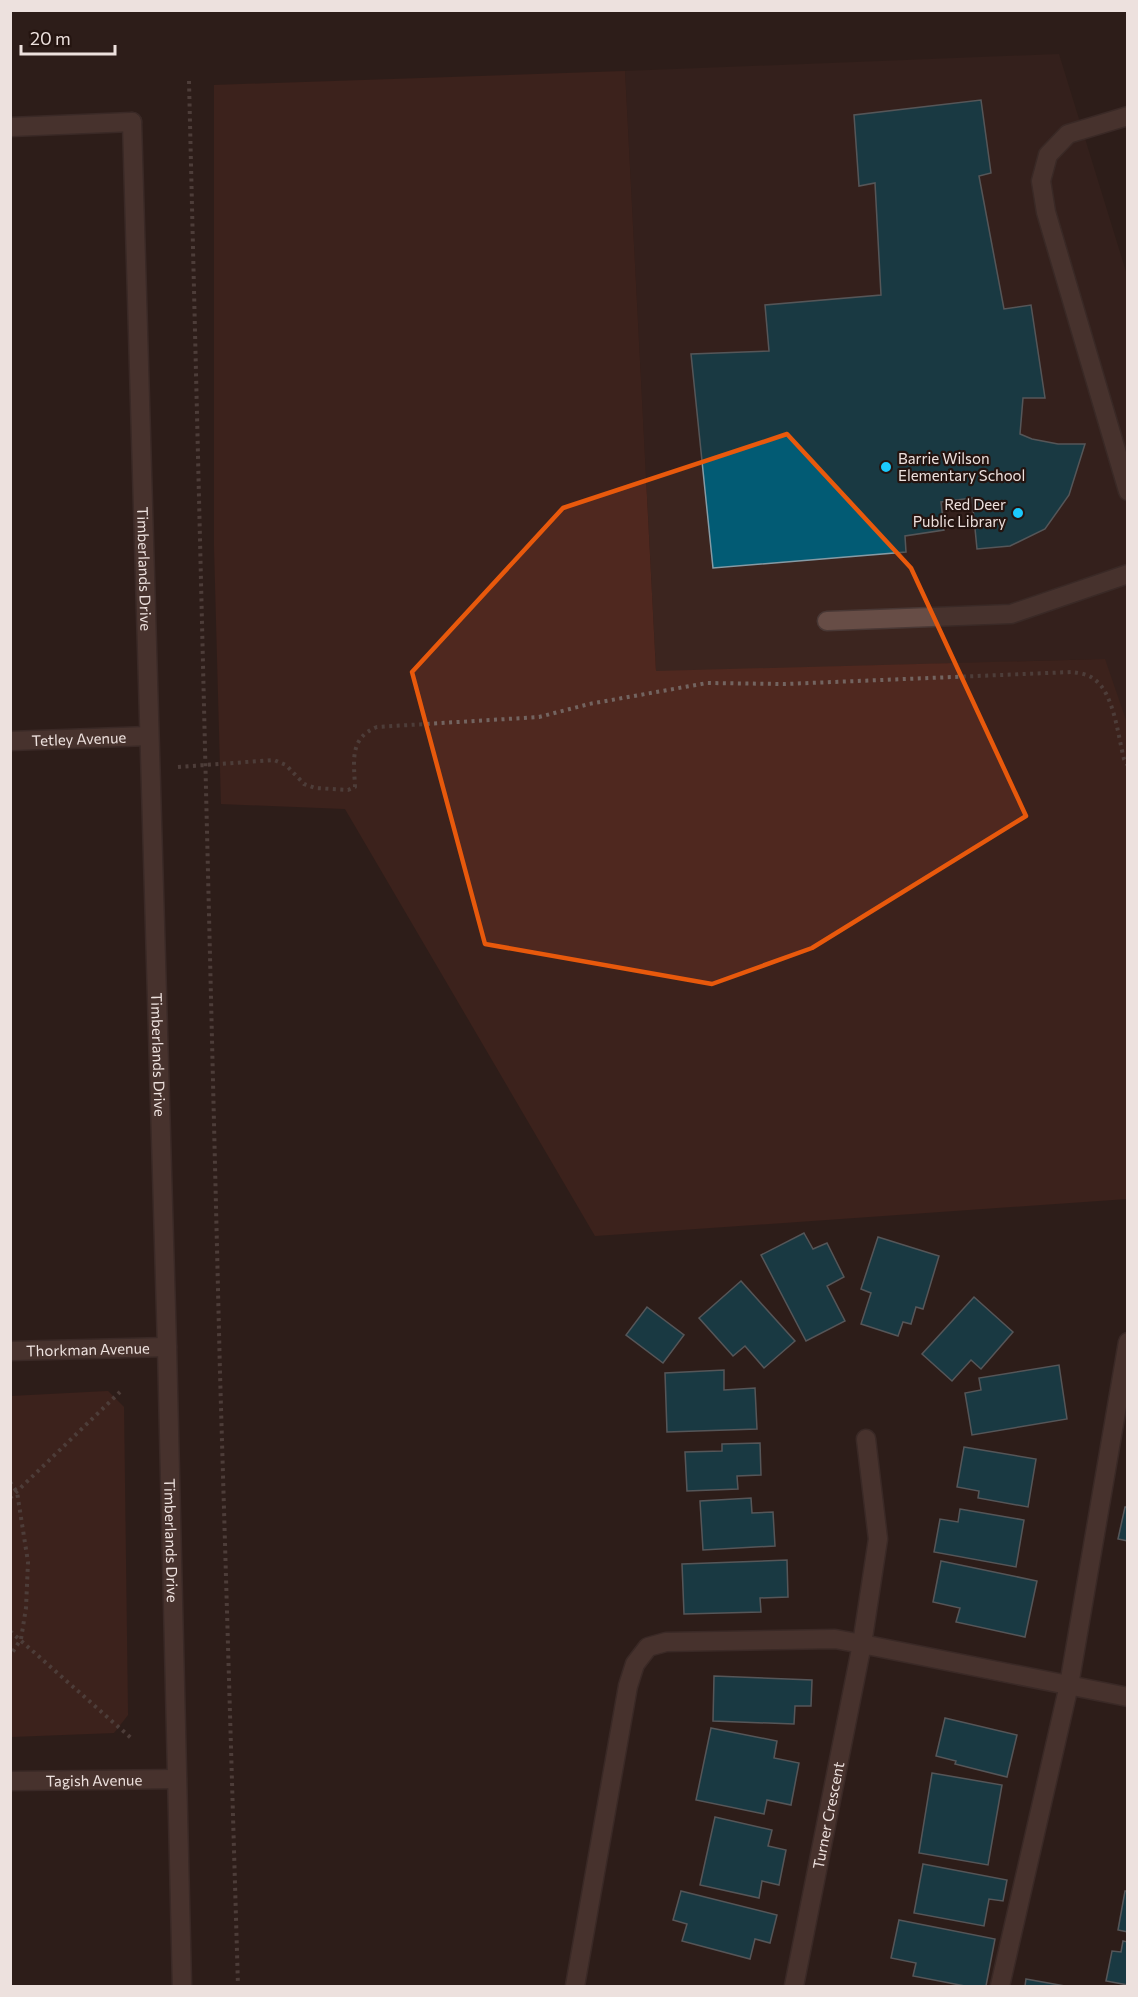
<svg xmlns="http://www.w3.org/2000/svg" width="1138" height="1997" viewBox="0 0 1138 1997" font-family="Commissioner,sans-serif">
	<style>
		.built { fill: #3c251f }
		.green { fill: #4f281f }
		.building { fill: #025b74; stroke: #869ba5; stroke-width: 1.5 }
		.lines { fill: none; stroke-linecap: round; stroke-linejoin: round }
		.service-casing { stroke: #493835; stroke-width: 21 }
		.minor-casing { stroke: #493835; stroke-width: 21 }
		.tertiary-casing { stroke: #493835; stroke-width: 21 }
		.path { stroke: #736460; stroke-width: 4; stroke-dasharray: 3 4.5; stroke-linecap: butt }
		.service { stroke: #674d46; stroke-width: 18 }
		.minor { stroke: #674d46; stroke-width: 18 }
		.tertiary { stroke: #674d46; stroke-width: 18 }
		.marked { fill: none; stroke: #e8590c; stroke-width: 4.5; stroke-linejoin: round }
		.poi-dot { fill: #1cc9fc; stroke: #241410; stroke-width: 2 }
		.labels { text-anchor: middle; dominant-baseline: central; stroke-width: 4.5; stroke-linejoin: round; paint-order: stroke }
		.poi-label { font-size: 15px; fill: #ede1de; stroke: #241410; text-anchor: start }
		.street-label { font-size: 15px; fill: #ede1de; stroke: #241410 }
	</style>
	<rect width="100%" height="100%" fill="#2e1d19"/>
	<path class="built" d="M1059,54l68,221v451l-23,-67 -448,13 -31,-601z"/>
	<g class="green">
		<path d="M625,71l31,600 449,-12 23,67 -1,473 -532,37 -250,-427 -124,-5 -7,-258v-461z"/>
		<path d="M108,1391l16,16 4,308 -14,18 -103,4v-341z"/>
	</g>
	<g class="building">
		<path d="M981,100l10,73 -12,3 25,133 27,-4 14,93h-22l-3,36 12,5 26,5h27l-16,51 -24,34 -35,17 -33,3 -5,-51 -31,4 3,28 -39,6 1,16 -193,16 -22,-214 78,-3 -4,-46 116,-10 -6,-112 -16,3 -5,-71z"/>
		<path d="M804,1233l9,16 14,-6 17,34 -17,9 18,35 -39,20 -45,-86z"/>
		<path d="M878,1237l61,19 -16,53 -7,-2 -5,17 -8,-2 -5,14 -37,-12 10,-31 -10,-4z"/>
		<path d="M741,1281l54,60 -31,27 -19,-22 -12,10 -34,-38z"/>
		<path d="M974,1297l39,35 -32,37 -10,-9 -19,21 -30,-27z"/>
		<path d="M647,1307l37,28 -21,28 -37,-28z"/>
		<path d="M1059,1365l8,54 -95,16 -7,-42 16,-3 -2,-12z"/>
		<path d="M724,1370v20l31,-2 2,41 -90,3 -2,-59z"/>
		<path d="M760,1443l1,32 -24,1 1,13 -51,2 -2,-39 37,-1v-7z"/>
		<path d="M964,1447l72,12 -8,48 -50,-9 1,-7 -22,-4z"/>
		<path d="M751,1498l1,15 21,-1 2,34 -72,4 -3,-49z"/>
		<path d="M1125,1507h3v34l-10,-2z"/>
		<path d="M960,1509l64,11 -8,47 -82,-15 6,-33 18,3z"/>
		<path d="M787,1560l1,37 -28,1 1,14 -77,2 -2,-50z"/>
		<path d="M941,1561l96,20 -12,56 -69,-15 4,-14 -27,-6z"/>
		<path d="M714,1676l98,4 -1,26h-16l-1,18 -81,-3z"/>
		<path d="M945,1718l72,17 -10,42 -52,-13 1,-3 -20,-5z"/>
		<path d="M711,1728l66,13 -3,17 25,5 -8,42 -24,-5 -3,14 -68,-14z"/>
		<path d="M932,1773l70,12 -14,80 -69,-12z"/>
		<path d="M715,1817l57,13 -4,16 18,4 -7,35 -17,-4 -3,17 -59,-13z"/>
		<path d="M923,1864l84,16 -4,21 -14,-2 -5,27 -70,-13z"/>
		<path d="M681,1891l96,24 -7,28 -15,-4 -5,20 -68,-18 5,-17 -14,-4z"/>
		<path d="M1125,1891h3v41l-10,-2z"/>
		<path d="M899,1920l96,19 -9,47h-21l-52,-10 3,-13 -25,-5z"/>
		<path d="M1123,1941l5,1v43l-22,-4 6,-30 9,1z"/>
		<path d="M1026,1979l39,7h-40z"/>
	</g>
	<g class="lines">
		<g class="service-casing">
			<g id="service">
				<path d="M1128,116l-60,18 -20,21 -7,26 5,31 82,279"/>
				<path d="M827,621l184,-7 117,-40"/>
				<path d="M575,1986l53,-300 7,-22 13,-17 18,-5 169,-3 27,5"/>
				<path d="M1000,1986l69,-301 59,-343"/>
			</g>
		</g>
		<g class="minor-casing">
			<g id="minor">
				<path d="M10,127l122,-5"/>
				<path id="s1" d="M10,741l139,-5"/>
				<path id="s2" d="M10,1351l157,-4"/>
				<path d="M862,1644l16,-105 -12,-100"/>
				<path id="s3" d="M10,1781l167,-2"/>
				<path id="s4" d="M794,1986l68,-342 266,53"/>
			</g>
		</g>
		<g class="tertiary-casing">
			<g id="tertiary">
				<path id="s5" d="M132,122l35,1225 15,639"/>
			</g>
		</g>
		<g class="path">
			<path d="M189,81l31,1292 18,613"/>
			<path d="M178,767l96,-7 12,5 18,19 11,4 33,2 7,-3c-1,-26 -6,-49 22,-60l162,-10 50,-13 118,-21 78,1 287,-12c7,1 16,2 22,7 20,14 24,57 30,80l4,7"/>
			<path d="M10,1482l7,10 11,70 -2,46 -5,31 -11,17"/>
			<path d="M10,1498l110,-106"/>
			<path d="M10,1631l121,107"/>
		</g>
		<use href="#service" class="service"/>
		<use href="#minor" class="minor"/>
		<use href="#tertiary" class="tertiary"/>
	</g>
	<path d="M0 0H1138V1997H0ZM787,434l124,134 115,248 -214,132 -100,36 -227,-40 -73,-272 151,-164z" fill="#2e1d19" fill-opacity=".55" fill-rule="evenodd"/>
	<path class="marked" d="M787,434l124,134 115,248 -214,132 -100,36 -227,-40 -73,-272 151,-164z"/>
	<g class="poi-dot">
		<circle cx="886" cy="467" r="6"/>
		<circle cx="1018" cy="513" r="6"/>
	</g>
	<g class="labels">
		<g class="poi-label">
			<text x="898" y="458">Barrie Wilson<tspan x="898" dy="17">Elementary School</tspan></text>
			<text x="1006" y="504" text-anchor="end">Red Deer<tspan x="1006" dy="17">Public Library</tspan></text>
		</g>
		<g class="street-label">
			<text stroke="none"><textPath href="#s5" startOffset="447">Timberlands Drive</textPath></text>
			<text stroke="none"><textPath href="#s1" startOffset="69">Tetley Avenue</textPath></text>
			<text stroke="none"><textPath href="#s5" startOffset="933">Timberlands Drive</textPath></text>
			<text stroke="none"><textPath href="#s2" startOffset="78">Thorkman Avenue</textPath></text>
			<text stroke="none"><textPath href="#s5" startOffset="1419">Timberlands Drive</textPath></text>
			<text stroke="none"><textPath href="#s3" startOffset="84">Tagish Avenue</textPath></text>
			<text stroke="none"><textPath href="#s4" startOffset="174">Turner Crescent</textPath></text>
		</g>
	</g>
	<rect width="1138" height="1997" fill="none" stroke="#ede1de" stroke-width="24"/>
	<path d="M21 45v9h94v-9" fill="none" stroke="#ede1de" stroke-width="3"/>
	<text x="30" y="45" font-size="18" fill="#ede1de" stroke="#241410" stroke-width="4.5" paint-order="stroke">20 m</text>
</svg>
